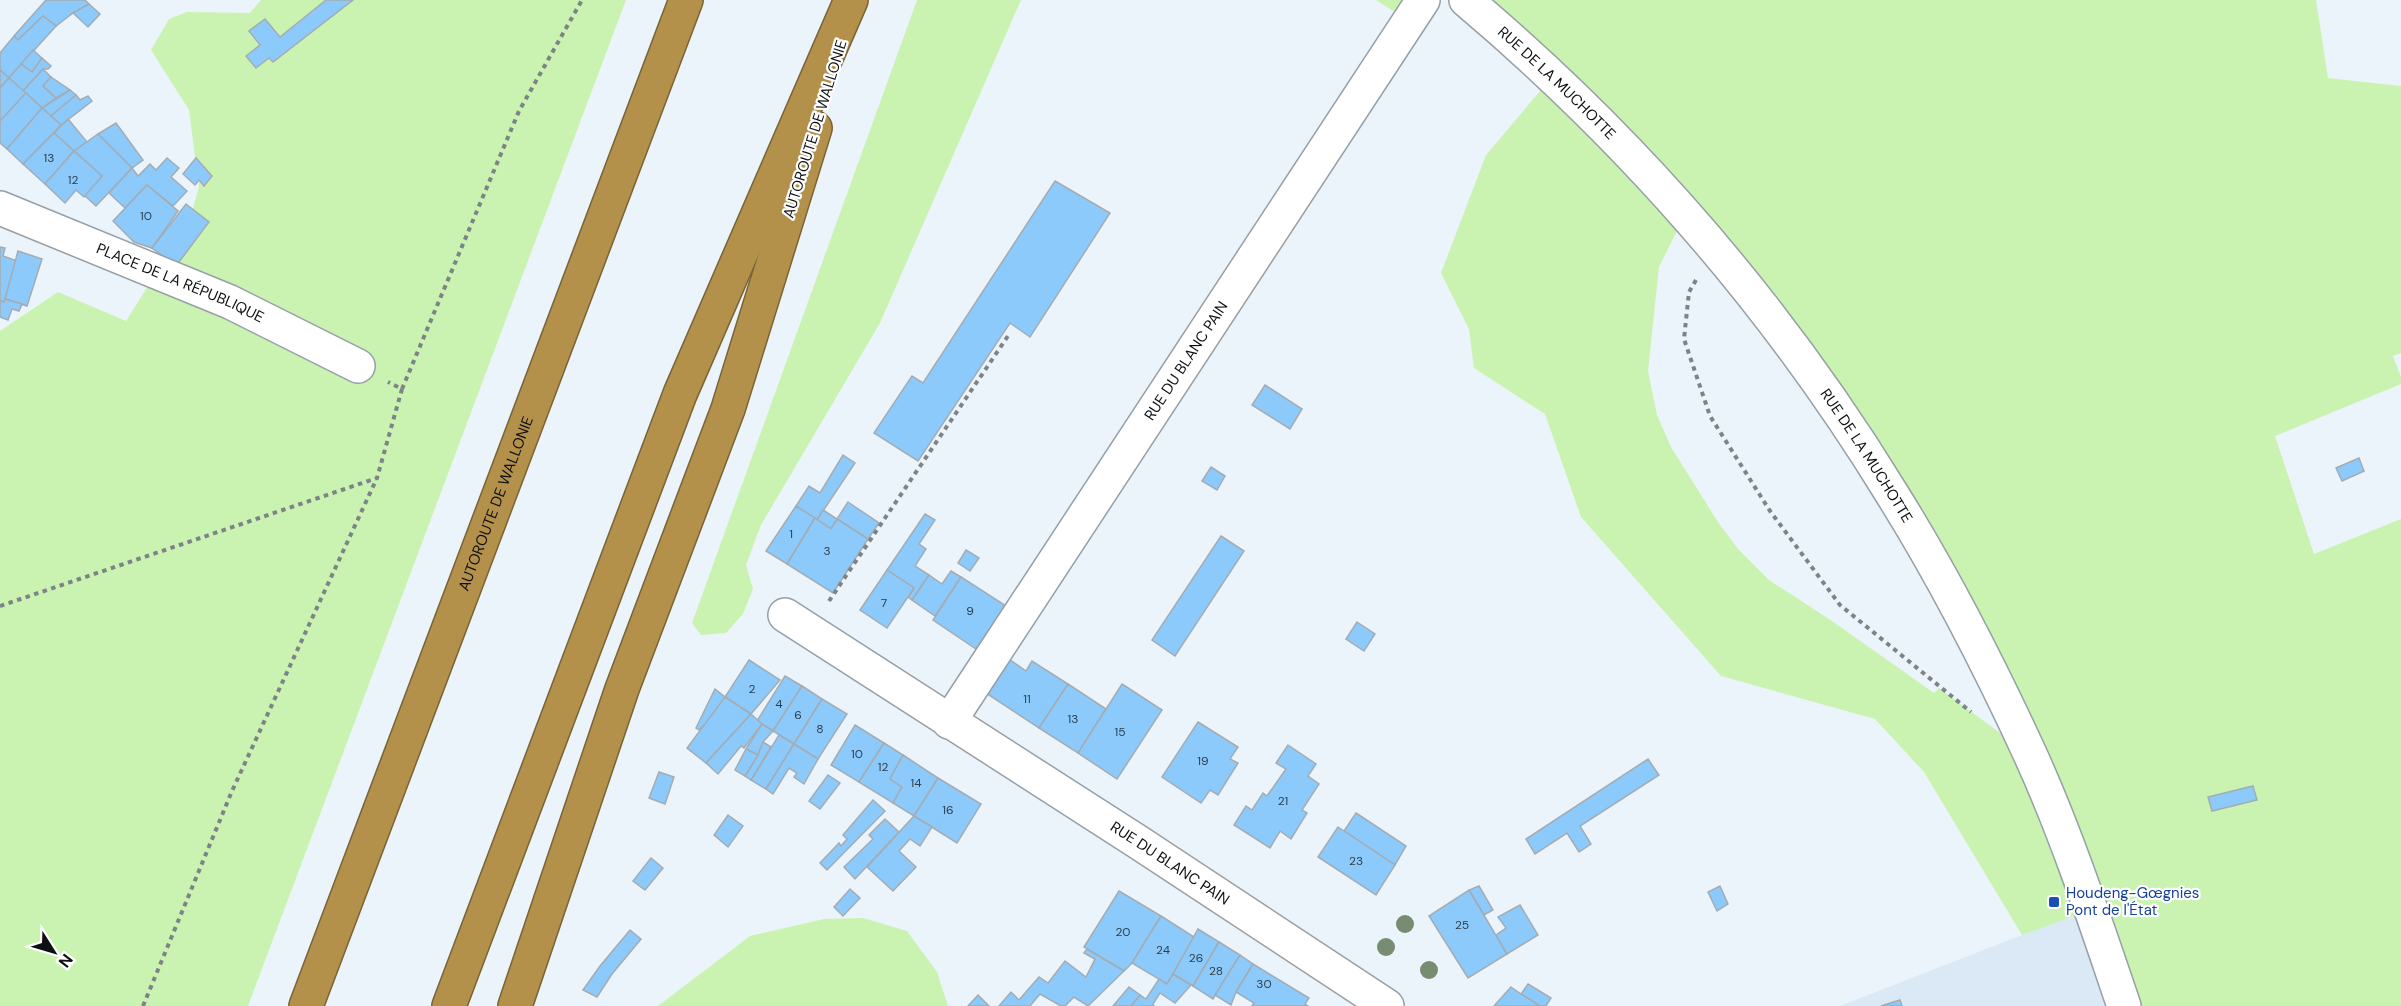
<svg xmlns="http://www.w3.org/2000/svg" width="2401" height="1006" viewBox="0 0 2401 1006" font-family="'DM Sans',sans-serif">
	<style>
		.built { fill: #dae9f5 }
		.green { fill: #caf3b2; fill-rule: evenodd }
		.building { fill: #8ccafb; stroke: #a4acb3; stroke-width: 1.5 }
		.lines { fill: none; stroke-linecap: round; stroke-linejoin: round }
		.minor-casing { stroke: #979fa6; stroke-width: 36 }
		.tertiary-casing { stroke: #979fa6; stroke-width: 36 }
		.motorway-casing { stroke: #796437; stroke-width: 36 }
		.path { stroke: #7e8388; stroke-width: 4; stroke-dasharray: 4.5 4.5; stroke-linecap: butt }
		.minor { stroke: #fff; stroke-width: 33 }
		.tertiary { stroke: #fff; stroke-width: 33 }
		.motorway { stroke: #b3914b; stroke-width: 33 }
		.tree { fill: #778c71 }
		.transit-dot { fill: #1a4fb4; stroke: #fff; stroke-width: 2 }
		.labels { text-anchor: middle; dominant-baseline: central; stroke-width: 4.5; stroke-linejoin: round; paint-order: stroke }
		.number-label { font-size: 12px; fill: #2d3e4c }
		.street-label { font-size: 15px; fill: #0d0f12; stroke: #fff }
		.transit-label { font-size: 15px; fill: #164399; stroke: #fff; text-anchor: start }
	</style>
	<rect width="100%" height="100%" fill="#ebf4fb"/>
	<path class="built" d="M2091,910l33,96h-284l182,-71z"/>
	<g class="green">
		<path d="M261,0h365l-378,1006h-248v-675l58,-39 68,29 64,-102 9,-32 -10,-77 -38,-60 18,-31 18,-7 63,1z"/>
		<path d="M917,0h104l-141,323 -119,202 -15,40 7,24 -10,25 -17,19 -25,2 -9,-12z"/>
		<path d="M1376,0h47l-14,21z"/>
		<path d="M1466,0h850l12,78 73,8v267l-8,3 8,21v7l-126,52 39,118 87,-35v487h-277l-33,-96 -69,25 -98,-163 -49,-53 -154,-43 -140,-159 -36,-103 -71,-46 -5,-39 -28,-56 45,-118 66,-78zM1685,215l119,149 226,391 -91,-67 -5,5 -102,-72 -63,-41 -31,-31 -20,-27 -47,-75 -14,-32 -9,-44 11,-104z"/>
		<path d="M863,918l44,13 30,41 11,34h-290l92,-70 74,-17z"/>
	</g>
	<g class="building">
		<path d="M46,0h39l4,4 -16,9 -17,13 -13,-10 -25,24 -4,-4z"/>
		<path d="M326,0h27l-80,62 -4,-4 -13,10 -10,-12 14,-11 -11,-14 16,-12 15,18z"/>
		<path d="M89,4l11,10 -12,13 -15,-14z"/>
		<path d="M43,16l13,10 -47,52 -9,-8v-17l14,-17 4,4z"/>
		<path d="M33,50l9,8 -10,14 -11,-8z"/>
		<path d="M42,58l9,8 -3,3h-5l-20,22 -14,-13 12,-14 11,8z"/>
		<path d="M43,69l8,8 -8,9 13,12 -14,10 -19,-17z"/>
		<path d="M0,70l9,8 -9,10z"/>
		<path d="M51,77l19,13 -14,8 -13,-12z"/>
		<path d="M9,78l17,15 -26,28v-33z"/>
		<path d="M70,90l6,5 -25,21 -9,-8z"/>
		<path d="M26,93l16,15 -35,41 -7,-6v-22z"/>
		<path d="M76,95l4,5 8,-4 4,5 -31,24 -10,-9z"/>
		<path d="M42,108l19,17 -38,39 -16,-15z"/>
		<path d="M68,119l19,23 -13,9 -20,-18z"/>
		<path d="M116,123l27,37 -11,8 -34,-34z"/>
		<path d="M54,133l20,18 -29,33 -22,-20z"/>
		<path d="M98,134l34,34 -36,38 -12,-11 18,-19 -28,-25z"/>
		<path d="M74,151l28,25 -18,21 -8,-7 -11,13 -20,-19z"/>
		<path d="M167,158l12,10 -8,9 16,14 -14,15 -26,-21 -22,23 -16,-15 23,-25 6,8 12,-12 6,6z"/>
		<path d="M196,158l16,18 -8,10 -5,-6 -4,5 -12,-11z"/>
		<path d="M1055,181l55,32 -80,124 -20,-14 -92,138 -44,-28 38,-57 11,7z"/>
		<path d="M147,185l31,26 -26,37 -18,-6 -21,-21z"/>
		<path d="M186,204l23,18 -33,44 -24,-18z"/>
		<path d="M0,247l5,1 -2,8 14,5 -13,41 -4,-1z"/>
		<path d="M18,251l24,8 -15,47 -22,-7z"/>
		<path d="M5,299l17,5 -3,7 -7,-2 -4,11 -8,-3v-16l4,1z"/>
		<path d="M1265,385l37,24 -12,20 -38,-24z"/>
		<path d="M843,455l12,8 -38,57 -21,-14 13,-20 11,7z"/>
		<path d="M2359,458l5,13 -22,10 -6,-13z"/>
		<path d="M1211,467l14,9 -8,14 -15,-9z"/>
		<path d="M848,502l31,21 -11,16 -31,-20z"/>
		<path d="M796,506l19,12 -28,46 -21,-13z"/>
		<path d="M823,510l14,9 -6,10 -14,-9z"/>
		<path d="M925,514l10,6 -16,24 7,5 -11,17 14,9 -17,25 -4,-3 6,-9 -27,-18z"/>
		<path d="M815,518l16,11 6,-10 31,20 -35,54 -46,-29z"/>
		<path d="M1221,536l23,15 -69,105 -23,-16z"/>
		<path d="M966,550l13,8 -9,13 -12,-8z"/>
		<path d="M887,570l27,18 -27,40 -27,-18z"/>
		<path d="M951,571l10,6 -26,39 -23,-16 17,-25 13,9z"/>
		<path d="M961,577l45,29 -30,43 -43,-29z"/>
		<path d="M1357,622l18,12 -11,17 -18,-12z"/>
		<path d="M1009,659l17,12 6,-10 36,23 -29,44 -53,-35z"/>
		<path d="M749,660l31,20 -29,34 -26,-17z"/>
		<path d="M785,676l17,10 -29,45 -16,-10z"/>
		<path d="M1068,684l38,25 -28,44 -39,-25z"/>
		<path d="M1122,684l40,26 -45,69 -39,-26z"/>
		<path d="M802,686l20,13 -28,45 -21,-13z"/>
		<path d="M715,689l10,8 -11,18 -15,15 -3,-2z"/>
		<path d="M725,697l26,17 -45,49 -19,-15z"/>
		<path d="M822,699l25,15 -29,45 -24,-15z"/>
		<path d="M751,714l11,10 -18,24 -3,-2 -23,28 -12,-11z"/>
		<path d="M1198,722l40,25 -8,12 8,4 -20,32 -8,-5 -9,13 -39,-26z"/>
		<path d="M762,724l11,7 -10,11 -5,13 -12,-6z"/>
		<path d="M855,725l29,18 -25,39 -28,-17z"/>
		<path d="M779,735l15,9 -28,45 -15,-9z"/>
		<path d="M763,742l8,5 -20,33 -6,-4 13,-21z"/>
		<path d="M884,743l19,12 -13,24 12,8 -9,16 -34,-21z"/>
		<path d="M794,744l24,15 -14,25 -10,-7 3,-4 -8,-5 -16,26 -7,-5z"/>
		<path d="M1288,745l28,19 -8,12 11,8 -17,26 5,3 -16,26 -11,-8 -10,17 -36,-23 12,-19 6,4 11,-17 4,3 19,-27 -10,-6z"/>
		<path d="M746,749l12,6 -13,21 -10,-6z"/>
		<path d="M903,755l35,23 -24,38 -21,-13 9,-16 -12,-8z"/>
		<path d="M1648,759l11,16 -79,51 11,18 -12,8 -12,-19 -32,21 -9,-15z"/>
		<path d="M659,772l15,5 -9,27 -16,-6z"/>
		<path d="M828,775l12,8 -20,26 -11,-8z"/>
		<path d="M938,778l43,26 -24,39 -43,-27z"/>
		<path d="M2253,786l4,14 -45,11 -4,-14z"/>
		<path d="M873,800l12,11 -58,59 -7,-7 19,-20 2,3 6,-7 -4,-4z"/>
		<path d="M1356,813l50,33 -11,19 -51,-34z"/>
		<path d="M728,815l15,11 -15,21 -14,-12z"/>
		<path d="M914,816l18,11 -12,19 -10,-7 -11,12 17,16 -23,24 -26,-24z"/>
		<path d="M885,819l14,13 -44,47 -11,-12 29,-28 -4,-4z"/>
		<path d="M1338,827l57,38 -19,30 -58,-38z"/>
		<path d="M651,858l12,10 -18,22 -12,-9z"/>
		<path d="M1479,886l14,24 -9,5 -15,-25z"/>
		<path d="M1720,886l8,18 -11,7 -9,-19z"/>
		<path d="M850,889l10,9 -17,18 -9,-9z"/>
		<path d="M1469,890l38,64 -39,24 -39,-62z"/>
		<path d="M1119,891l42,25 -29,47 -8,8 -40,-24z"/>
		<path d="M1520,905l18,30 -31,19 -11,-19 10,-7 -8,-11z"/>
		<path d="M1161,916l33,21 -27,47 -35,-21z"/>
		<path d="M1198,929l21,13 -26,44 -20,-12z"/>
		<path d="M630,930l11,9 -29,35 -15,23 -14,-7 17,-24z"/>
		<path d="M1219,942l21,13 -27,44 -20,-13z"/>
		<path d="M1087,949l37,22 -36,35 -14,-9 -9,9h-4l-21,-12 -10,12h-31l12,-14 8,8 20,-23 9,6 17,-22 21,16 9,-18 -11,-6z"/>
		<path d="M1240,955l13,9 -17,28 -5,13 -16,-10z"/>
		<path d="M1253,964l56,34 -4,6 3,2h-56l2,-3 -18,-11z"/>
		<path d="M1173,974l18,11 -16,18 -15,-10 -7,11 1,2h-23l9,-11 6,4 13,-20 8,5z"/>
		<path d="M1528,984l23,14 -5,8h-6l-19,-12z"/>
		<path d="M1129,987l11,8 -9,11h-18z"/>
		<path d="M1511,987l10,7 19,12h-46z"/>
		<path d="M978,995l11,11h-21z"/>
		<path d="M1900,1000l2,6h-21z"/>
	</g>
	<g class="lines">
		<g class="minor-casing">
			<g id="minor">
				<path id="s1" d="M0,208l230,94 128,64"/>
				<path id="s2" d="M785,615l353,227 249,164"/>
				<path id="s3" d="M949,722l474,-722"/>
			</g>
		</g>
		<g class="tertiary-casing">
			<g id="tertiary">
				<path id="s4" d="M1466,0c167,141 312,308 426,494 52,83 97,171 138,260 37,81 65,167 94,252"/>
			</g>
		</g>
		<g class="motorway-casing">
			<g id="motorway">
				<path id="s5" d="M306,1006l380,-1006"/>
				<path d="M449,1006l231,-612 171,-394"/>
				<path d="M515,1006l107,-317 106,-280 87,-281"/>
			</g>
		</g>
		<g class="path">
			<path d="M1696,280l-7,12 -5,47 26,77 60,95 70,94 131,107"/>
			<path d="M402,389l117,-278 63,-111"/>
			<path d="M829,601l179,-265"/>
			<path d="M0,606l377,-128 25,-89 -14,-7"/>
			<path d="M143,1006l89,-215 145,-313"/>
		</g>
		<use href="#minor" class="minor"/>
		<use href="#tertiary" class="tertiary"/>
		<use href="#motorway" class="motorway"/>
	</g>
	<g class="tree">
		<circle cx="1405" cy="924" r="9"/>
		<circle cx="1386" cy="947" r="9"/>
		<circle cx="1429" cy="970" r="9"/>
	</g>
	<rect class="transit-dot" x="2048" y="896" width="12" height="12" rx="3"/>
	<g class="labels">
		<g class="number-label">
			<text x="49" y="158">13</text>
			<text x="73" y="180">12</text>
			<text x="146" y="216">10</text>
			<text x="791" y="534">1</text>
			<text x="827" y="551">3</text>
			<text x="884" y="603">7</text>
			<text x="970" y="611">9</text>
			<text x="752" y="689">2</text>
			<text x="1027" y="699">11</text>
			<text x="779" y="704">4</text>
			<text x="798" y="715">6</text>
			<text x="1073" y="719">13</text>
			<text x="820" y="729">8</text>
			<text x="1120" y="732">15</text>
			<text x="857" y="754">10</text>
			<text x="1203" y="761">19</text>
			<text x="883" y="767">12</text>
			<text x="916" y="783">14</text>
			<text x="1283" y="801">21</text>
			<text x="948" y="810">16</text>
			<text x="1356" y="861">23</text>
			<text x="1462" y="925">25</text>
			<text x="1123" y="932">20</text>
			<text x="1163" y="950">24</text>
			<text x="1196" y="958">26</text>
			<text x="1216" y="971">28</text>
			<text x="1264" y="984">30</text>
		</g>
		<g class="street-label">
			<text stroke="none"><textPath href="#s4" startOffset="123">RUE DE LA MUCHOTTE</textPath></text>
			<text transform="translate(815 129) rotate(-73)">AUTOROUTE DE WALLONIE</text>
			<text stroke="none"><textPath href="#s1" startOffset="195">PLACE DE LA RÉPUBLIQUE</textPath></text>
			<text stroke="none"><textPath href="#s3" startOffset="432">RUE DU BLANC PAIN</textPath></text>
			<text stroke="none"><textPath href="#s4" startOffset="609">RUE DE LA MUCHOTTE</textPath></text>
			<text stroke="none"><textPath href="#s5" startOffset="537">AUTOROUTE DE WALLONIE</textPath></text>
			<text stroke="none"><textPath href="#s2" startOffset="458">RUE DU BLANC PAIN</textPath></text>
		</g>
		<g class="transit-label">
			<text x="2066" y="893">Houdeng-Gœgnies<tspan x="2066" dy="17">Pont de l'État</tspan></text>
		</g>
	</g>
	<g transform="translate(54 952) rotate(127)" stroke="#ffffff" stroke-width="4.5" paint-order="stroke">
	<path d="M0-4.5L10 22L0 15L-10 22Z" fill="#0d0f12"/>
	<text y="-9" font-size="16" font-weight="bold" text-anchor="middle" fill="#0d0f12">N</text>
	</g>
</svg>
